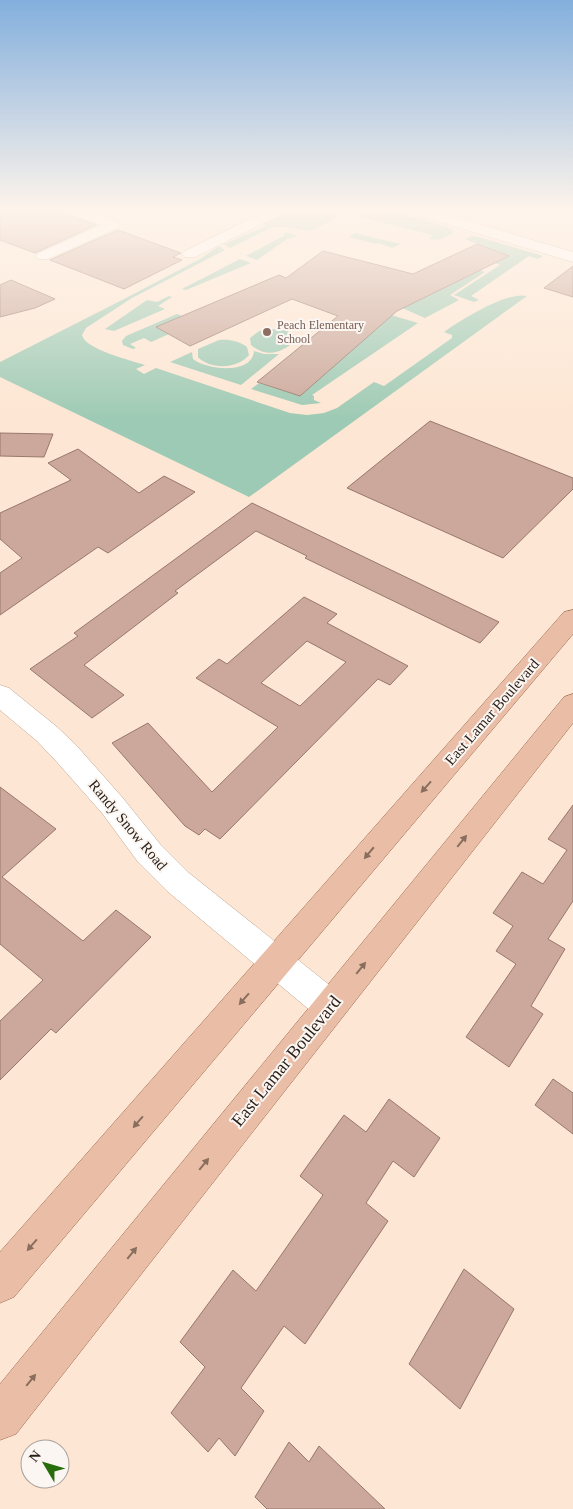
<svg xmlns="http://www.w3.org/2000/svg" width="573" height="1509" viewBox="0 0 573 1509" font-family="Georgia,serif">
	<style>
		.green { fill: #9dcab4 }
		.building { fill: #cba89b; stroke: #98786b; fill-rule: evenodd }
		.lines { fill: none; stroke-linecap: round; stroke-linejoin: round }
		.minor-casing { stroke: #bea28c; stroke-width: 1 }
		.major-casing { stroke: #9c694d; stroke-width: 1 }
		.minor { fill: #fff; fill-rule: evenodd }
		.major { fill: #e9bda6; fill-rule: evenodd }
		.oneway { fill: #896e5e }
		.education-dot { fill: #8d6e63; stroke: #fcf6f2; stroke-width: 2 }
		.labels { text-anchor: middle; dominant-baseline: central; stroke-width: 4; stroke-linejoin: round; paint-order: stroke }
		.far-education-label { font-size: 12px; fill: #785e54; stroke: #fcf6f2; text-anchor: start }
		.street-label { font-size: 15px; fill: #291e16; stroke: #fcf6f2 }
		.near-street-label { font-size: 18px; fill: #291e16; stroke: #fcf6f2 }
	</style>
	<rect width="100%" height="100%" fill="#fde6d3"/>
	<g class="green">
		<path d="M290,208h64l-39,21 -6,2 -23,-4h-13l-43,21 -6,-4 42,-18 -6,-3z"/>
		<path d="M371,208l14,1 62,18 7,5c-9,6 -14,9 -25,7l3,-3 -4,-2 -72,-18z"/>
		<path d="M285,232l13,4 -11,3 -30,21 -11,-4 37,-20z"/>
		<path d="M355,233l46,11 -9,4 -14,-5 -2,1 -27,-7z"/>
		<path d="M472,236l7,1 64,19 -5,3 -9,-3 -58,40 8,4 -5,2 -20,-7 46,-30 -5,-2 13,-7 -43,-17z"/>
		<path d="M219,246l6,4 -93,48 -46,30 -4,7c4,15 48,25 63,30l-9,4 8,5 12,-6 134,45 17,2 17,-2 13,-5 37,-26 10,4 68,-48v-3l-8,-3c17,-12 63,-41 83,-36l-278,201 -249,-120v-15l128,-65 72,-38z"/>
		<path d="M240,259l11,4 -65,27 -4,-1z"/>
		<path d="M480,270l5,2 -35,23 9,5 -34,18 -23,-10z"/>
		<path d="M169,296l3,1 -14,9 7,3 -51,22 -9,-2 42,-29 10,2z"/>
		<path d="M177,314l5,2 -25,11 12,7 -18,8 -7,-4 -14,6 6,4 -3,1 -10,-4 -1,-4 4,-5z"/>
		<path d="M391,315l27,8 -106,72 2,1v4l7,3 -19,2 -51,-16 8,-6 41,13z"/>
		<path d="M273,329c10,1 20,1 24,11 -15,12 -29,19 -46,5l-1,-7 9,-7z"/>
		<path d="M219,340c10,-1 20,1 28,7l2,8c-11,14 -39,15 -51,2v-8z"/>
		<path d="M254,351l10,3h15l-38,31 -71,-23 22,-10 1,7c14,11 59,16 61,-8z"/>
	</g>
	<g class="building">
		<path d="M0,208h60l3,5 33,12 -61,28 -35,-13z"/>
		<path d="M118,230l63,23 -8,4 9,3 -58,29 -74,-29z"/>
		<path d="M477,244l32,12 -112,55 -97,85 -43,-14 81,-66 -46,-17 -102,47 -34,-19 123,-52 7,3 37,-27 90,23z"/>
		<path d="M573,266v31l-29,-9z"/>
		<path d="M11,280l44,19 -20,9 -35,9v-32z"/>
		<path d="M430,421l143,57v11l-70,69 -156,-70z"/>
		<path d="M0,433l53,1 -9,23 -44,-1z"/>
		<path d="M78,449l61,44 25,-17 31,16 -87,61 -10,-6 -98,68v-42l22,-15 -22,-19v-26l71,-33 -23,-17z"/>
		<path d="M252,503l247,119 -19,21 -175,-85 2,-2 -51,-25 -81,60 3,2 -94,72 40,30 -32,23 -62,-49 48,-33 -4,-3z"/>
		<path d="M304,597l33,17 -10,9 81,43 -18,19 -12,-6 -158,160 -15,-10 -6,6 -14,-9 -73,-83 36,-20 64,69 66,-65 -82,-49 23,-19 8,5zM307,641l39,21 -46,44 -39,-23z"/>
		<path d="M0,787l56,42 -54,48 81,64 33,-31 35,27 -95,96 -5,-4 -51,51v-59l43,-41 -43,-36z"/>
		<path d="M573,805v96l-25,38 17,10 -34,57 12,8 -34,53 -43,-30 50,-73 -20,-13 17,-25 -20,-13 29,-41 21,12 24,-34 -19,-11z"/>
		<path d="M553,1079l20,14v41l-38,-29z"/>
		<path d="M389,1099l51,39 -26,39 -21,-16 -27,42 22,18 -83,123 -21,-18 -43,62 23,23 -29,45 -16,-18 -11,14 -37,-39 34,-46 -25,-25 53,-72 23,21 67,-96 -23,-19 44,-61 22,17z"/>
		<path d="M464,1269l50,40 -54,100 -51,-45z"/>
		<path d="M289,1442l20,20 10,-16 66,63h-118l-12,-12z"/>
	</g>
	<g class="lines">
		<g class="minor-casing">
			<g id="minor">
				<path d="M62,208h20l36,14 2,3 -2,3 -70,31h-10l-3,-3 3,-3 63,-28 -37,-14z"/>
				<path d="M272,208h18l-2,3 -93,46h-10l-3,-3 3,-3z"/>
				<path d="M402,208h23l148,44v10l-169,-51z"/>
				<path d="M0,685l9,3 48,39 19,18 46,52 38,47 29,29 153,122 5,11 -5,11 -12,5 -12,-5 -151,-126 -29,-29 -36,-49 -46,-52 -19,-20 -37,-31z"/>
			</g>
		</g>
		<g class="major-casing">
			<g id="major">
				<path d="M573,610v24l-559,663 -14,6v-51l564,-640z"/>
				<path d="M573,694v29l-557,711 -16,6v-56l564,-687z"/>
			</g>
		</g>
		<use href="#minor" class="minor"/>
		<use href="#major" class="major"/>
	</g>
	<defs><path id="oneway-solid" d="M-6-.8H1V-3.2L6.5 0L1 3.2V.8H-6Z" transform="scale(1.25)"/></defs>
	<g class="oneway">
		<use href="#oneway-solid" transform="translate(426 787) rotate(132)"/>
		<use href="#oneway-solid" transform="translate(462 841) rotate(-51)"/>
		<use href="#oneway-solid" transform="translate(369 853) rotate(130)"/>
		<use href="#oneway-solid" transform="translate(361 968) rotate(-51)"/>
		<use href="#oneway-solid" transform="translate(244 999) rotate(131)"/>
		<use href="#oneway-solid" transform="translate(138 1122) rotate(131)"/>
		<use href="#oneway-solid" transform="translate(204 1164) rotate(-51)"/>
		<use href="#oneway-solid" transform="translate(32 1245) rotate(131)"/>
		<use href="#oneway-solid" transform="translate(132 1253) rotate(-51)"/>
		<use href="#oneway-solid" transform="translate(31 1380) rotate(-51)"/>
	</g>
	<linearGradient id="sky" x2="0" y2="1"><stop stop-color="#83afdd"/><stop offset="0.5" stop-color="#fef4eb"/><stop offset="1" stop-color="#fef4eb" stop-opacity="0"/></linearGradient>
	<rect width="573" height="420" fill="url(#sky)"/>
	<circle class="education-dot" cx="267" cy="332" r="5"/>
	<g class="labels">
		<g class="far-education-label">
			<text x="277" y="325">Peach Elementary<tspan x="277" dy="14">School</tspan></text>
		</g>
		<g class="street-label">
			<text transform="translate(492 712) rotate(-49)">East Lamar Boulevard</text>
			<text transform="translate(128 825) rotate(50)">Randy Snow Road</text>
		</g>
		<g class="near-street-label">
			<text transform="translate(286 1061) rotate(-51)">East Lamar Boulevard</text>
		</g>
	</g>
	<g transform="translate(45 1464) rotate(308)"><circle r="24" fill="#fcf6f2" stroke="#a8a09a"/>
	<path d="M0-4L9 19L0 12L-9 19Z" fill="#276d0b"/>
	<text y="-8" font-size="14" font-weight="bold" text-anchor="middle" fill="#291e16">N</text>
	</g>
</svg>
